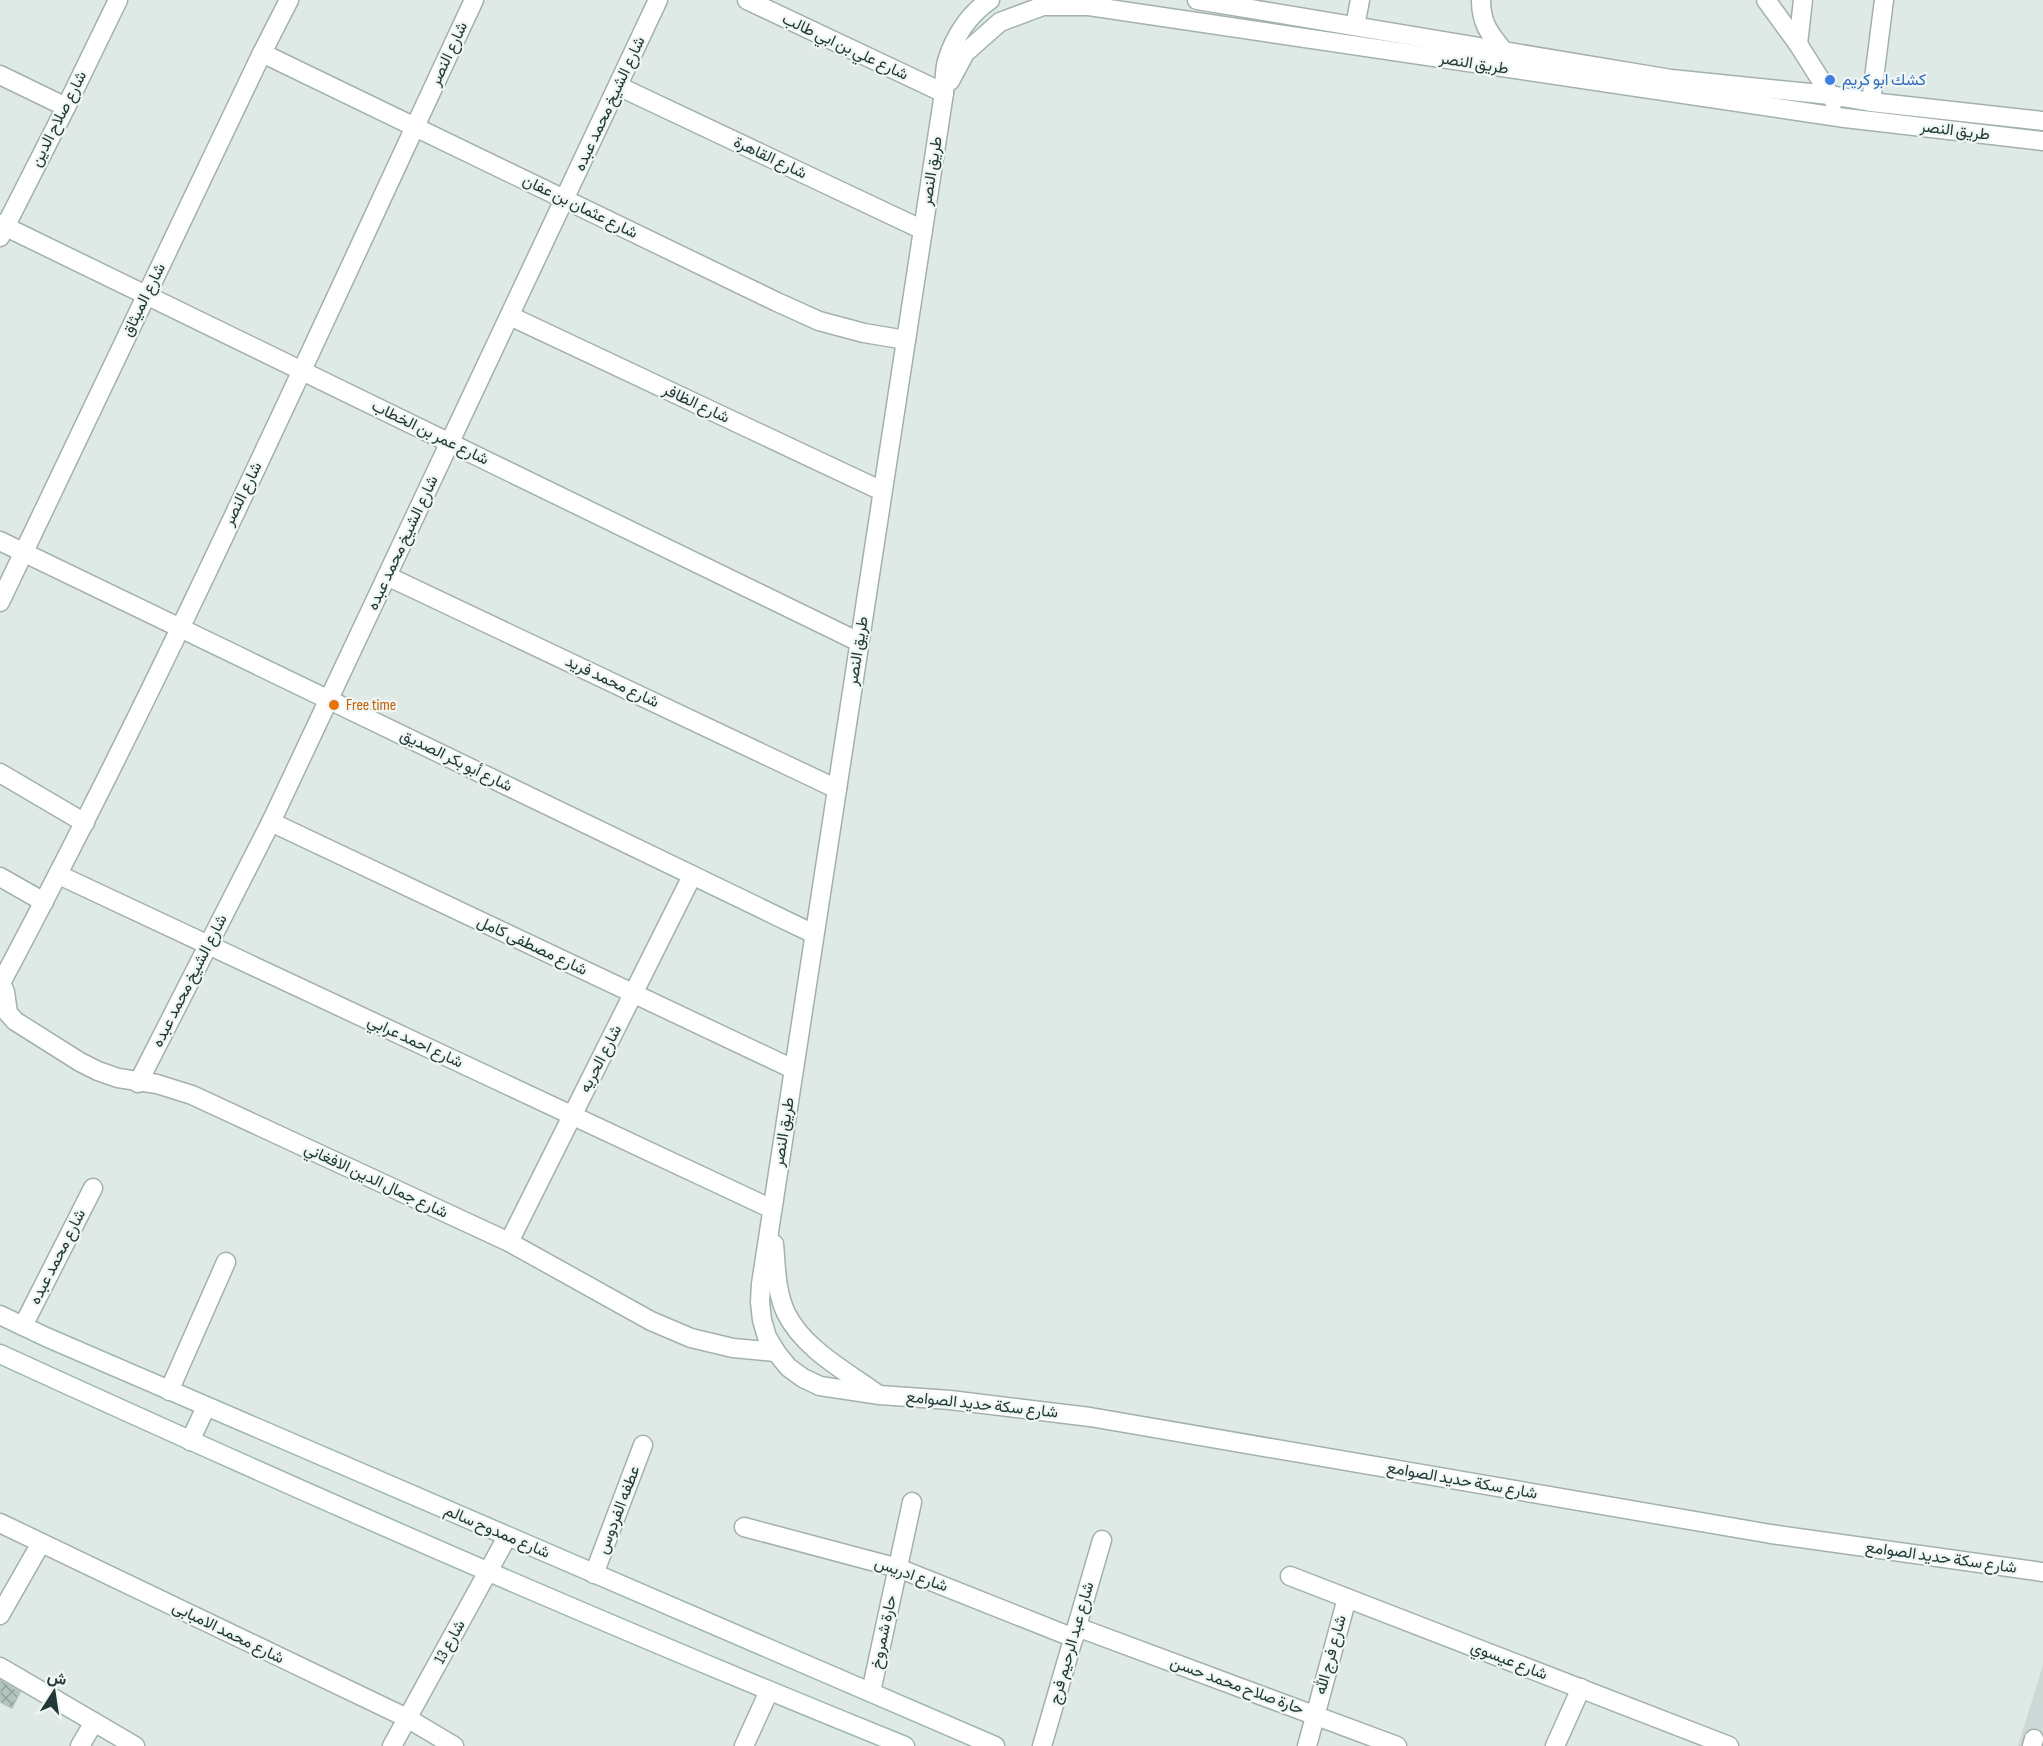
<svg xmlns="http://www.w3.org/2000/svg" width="2043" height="1746" viewBox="0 0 2043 1746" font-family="'Sofia Sans Condensed',Vazirmatn,sans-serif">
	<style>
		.built { fill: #cdd9d6 }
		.building { fill: url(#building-cross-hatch); stroke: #b2c3be; stroke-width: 1.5 }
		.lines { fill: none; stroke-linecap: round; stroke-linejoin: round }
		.minor-casing { stroke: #a2b1ae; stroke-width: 21 }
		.tertiary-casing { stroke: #a2b1ae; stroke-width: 21 }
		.secondary-casing { stroke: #9fb5b0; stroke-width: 21 }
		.minor { stroke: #fff; stroke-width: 18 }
		.tertiary { stroke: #fff; stroke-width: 18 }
		.secondary { stroke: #fff; stroke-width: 18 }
		.shop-dot { fill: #3f7fe0; stroke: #eff6f4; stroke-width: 2 }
		.food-dot { fill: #e8710a; stroke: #eff6f4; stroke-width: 2 }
		.labels { text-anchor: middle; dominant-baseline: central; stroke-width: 4.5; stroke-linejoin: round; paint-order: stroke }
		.street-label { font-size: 16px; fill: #213936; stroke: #eff6f4 }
		.shop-label { font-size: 16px; fill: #366cbe; stroke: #eff6f4; text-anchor: start }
		.food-label { font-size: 16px; fill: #c56008; stroke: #eff6f4; text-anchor: start }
	</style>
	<defs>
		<pattern id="building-cross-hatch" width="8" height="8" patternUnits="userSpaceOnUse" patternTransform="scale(1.5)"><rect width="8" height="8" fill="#b4c4c0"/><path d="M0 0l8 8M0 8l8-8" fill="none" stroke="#92a09d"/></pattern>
	</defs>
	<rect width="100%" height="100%" fill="#dfeae6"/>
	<path class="built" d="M2043,1665v81h-25z"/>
	<path class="building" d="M0,1680l20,12 -8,16 -12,-6z"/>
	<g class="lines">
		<g class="minor-casing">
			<g id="minor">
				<path d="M747,0l197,93"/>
				<path d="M1481,0c0,23 8,33 22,50"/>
				<path d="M1355,26l5,-26"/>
				<path d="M1798,44l5,-44"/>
				<path d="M262,53l515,249 42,19 45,12 42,7"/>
				<path d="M0,75l66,32"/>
				<path d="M618,86l305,144"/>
				<path d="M1871,102l13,-102"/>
				<path d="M0,224l859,418"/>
				<path d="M0,237l66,-130 52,-107"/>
				<path d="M510,316l372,175"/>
				<path d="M0,541l814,393"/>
				<path d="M387,576l450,213"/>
				<path d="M0,602l262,-549 27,-53"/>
				<path d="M0,773l85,50"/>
				<path d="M271,822l522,247"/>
				<path d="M59,875l713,334"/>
				<path d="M0,877l44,25"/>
				<path d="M1,983c171,-321 319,-654 473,-983"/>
				<path d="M1,983l4,9 3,21 7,8 65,41 18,9 20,7 39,6 35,11 317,147 142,79 40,17 42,10 43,4"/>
				<path d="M138,1083l133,-261 387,-822"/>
				<path d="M509,1242l183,-366"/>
				<path d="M23,1326l70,-138"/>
				<path d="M169,1391l57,-129"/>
				<path d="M0,1523l407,195 47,28"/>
				<path d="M744,1527l154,41 176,70"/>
				<path d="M594,1574l49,-129"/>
				<path d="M1290,1576l439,170"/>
				<path d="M0,1615l41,-72"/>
				<path d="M1077,1627l320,119"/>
				<path d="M0,1667l135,79"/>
				<path d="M871,1692l41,-190"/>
				<path d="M80,1746l14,-24"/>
				<path d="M392,1746l115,-209"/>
				<path d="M744,1746l25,-55"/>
				<path d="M1042,1746l60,-206"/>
				<path d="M1307,1746l40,-148"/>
				<path d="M1555,1746l26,-58"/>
				<path d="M2032,1746l2,-7"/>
			</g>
		</g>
		<g class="tertiary-casing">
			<g id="tertiary">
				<path d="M990,0c-21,14 -36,37 -43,61 -3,10 -2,22 -3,32l-183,1191 -1,18 2,18 5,17 9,15 12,15 15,11 17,8 60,9 70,5 140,17 681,117 272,38"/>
				<path d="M1197,0l474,79 159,16 41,7 172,19"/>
				<path d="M1766,0l32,44 36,57"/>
				<path d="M950,81l15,-28 35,-31 43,-16h46l756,112 198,23"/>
				<path d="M774,1244c2,23 2,48 12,69 18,36 58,57 90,80"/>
			</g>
		</g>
		<g class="secondary-casing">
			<g id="secondary">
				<path d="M0,1315l46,22 949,409"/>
				<path d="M0,1354c299,137 600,269 905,392"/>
				<path d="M190,1441l16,-34"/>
			</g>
		</g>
		<use href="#minor" class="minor"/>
		<use href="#tertiary" class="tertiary"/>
		<use href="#secondary" class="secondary"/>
	</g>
	<circle class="shop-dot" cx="1830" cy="80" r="6"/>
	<circle class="food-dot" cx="334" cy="705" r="6"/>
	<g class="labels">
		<g class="street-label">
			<text transform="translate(845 47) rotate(25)">شارع علي بن ابي طالب</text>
			<text transform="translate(449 54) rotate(-65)">شارع النصر</text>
			<text transform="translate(1474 64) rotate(9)">طريق النصر</text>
			<text transform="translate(610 104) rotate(-65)">شارع الشيخ محمد عبده</text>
			<text transform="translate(59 119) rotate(-63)">شارع صلاح الدين</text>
			<text transform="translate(1955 131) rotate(7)">طريق النصر</text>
			<text transform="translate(770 158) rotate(25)">شارع القاهرة</text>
			<text transform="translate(932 171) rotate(-81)">طريق النصر</text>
			<text transform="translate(580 207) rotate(26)">شارع عثمان بن عفان</text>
			<text transform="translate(144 300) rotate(-64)">شارع الميثاق</text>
			<text transform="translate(696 404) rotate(25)">شارع الظافر</text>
			<text transform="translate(430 433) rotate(26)">شارع عمر بن الخطاب</text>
			<text transform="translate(243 494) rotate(-64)">شارع النصر</text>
			<text transform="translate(403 543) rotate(-65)">شارع الشيخ محمد عبده</text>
			<text transform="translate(858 651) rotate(-81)">طريق النصر</text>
			<text transform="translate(612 682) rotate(25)">شارع محمد فريد</text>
			<text transform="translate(456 761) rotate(26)">شارع أبو بكر الصديق</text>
			<text transform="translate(532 946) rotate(25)">شارع مصطفى كامل</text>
			<text transform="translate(190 981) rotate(-63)">شارع الشيخ محمد عبده</text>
			<text transform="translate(415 1042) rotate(25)">شارع احمد عرابي</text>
			<text transform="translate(601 1059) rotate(-63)">شارع الحريه</text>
			<text transform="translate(784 1132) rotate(-81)">طريق النصر</text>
			<text transform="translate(376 1181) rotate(25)">شارع جمال الدين الافغاني</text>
			<text transform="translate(58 1257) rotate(-63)">شارع محمد عبده</text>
			<text transform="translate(982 1405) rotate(6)">شارع سكة حديد الصوامع</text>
			<text transform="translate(1462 1481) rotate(10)">شارع سكة حديد الصوامع</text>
			<text transform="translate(619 1510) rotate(-69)">عطفه الفردوس</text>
			<text transform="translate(497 1532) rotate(23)">شارع ممدوح سالم</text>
			<text transform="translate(1941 1558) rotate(8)">شارع سكة حديد الصوامع</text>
			<text transform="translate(911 1575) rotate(19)">شارع ادريس</text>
			<text transform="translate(884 1632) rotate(-78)">حارة شمروخ</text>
			<text transform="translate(228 1633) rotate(26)">شارع محمد الامبابى</text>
			<text transform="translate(450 1642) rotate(-61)">شارع 13</text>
			<text transform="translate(1072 1643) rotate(-74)">شارع عبد الرحيم فرج</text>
			<text transform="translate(1331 1655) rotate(-75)">شارع فرج الله</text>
			<text transform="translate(1509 1661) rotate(21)">شارع عيسوي</text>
			<text transform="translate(1237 1686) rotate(20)">حارة صلاح محمد حسن</text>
		</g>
		<g class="shop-label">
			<text x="1842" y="80">كشك ابو كريم</text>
		</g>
		<g class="food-label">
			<text x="346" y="705">Free time</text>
		</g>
	</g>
	<g transform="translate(54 1692) rotate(12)" stroke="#eff6f4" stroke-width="4.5" paint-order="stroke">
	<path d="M0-4.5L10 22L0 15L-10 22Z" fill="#213936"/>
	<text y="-9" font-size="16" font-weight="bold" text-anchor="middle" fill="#213936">ش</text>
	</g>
</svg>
